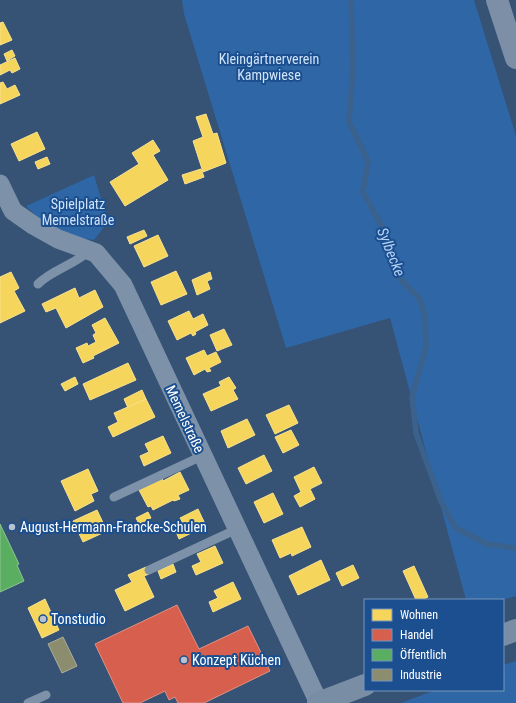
<svg xmlns="http://www.w3.org/2000/svg" width="516" height="703" viewBox="0 0 516 703" font-family="'Roboto Condensed',sans-serif">
	<style>
		.green { fill: #2f66a5 }
		.homes { fill: #f6d55c; stroke: #f9e28d }
		.shops { fill: #d6604d; stroke: #e29082 }
		.public { fill: #5aae61; stroke: #8cc690 }
		.industry { fill: #8c8c6e; stroke: #aeae9a }
		.lines { fill: none; stroke-linecap: round; stroke-linejoin: round }
		.stream { stroke: #3b618d; stroke-width: 5.5 }
		.lane { stroke: #7d92a8; stroke-width: 9 }
		.street { stroke: #7d92a8; stroke-width: 19 }
		.secondary { stroke: #798da4; stroke-width: 22 }
		.primary { stroke: #7d8ea7; stroke-width: 22 }
		.poi-dot { fill: #b9c2ce; stroke: #1b4f8f; stroke-width: 1.5 }
		.labels { text-anchor: middle; dominant-baseline: central; stroke-width: 4; stroke-linejoin: round; paint-order: stroke }
		.park-label { font-size: 14px; fill: #cfe3fa; stroke: #1b4f8f }
		.street-label { font-size: 14px; fill: #fff; stroke: #1b4f8f }
		.poi-label { font-size: 14px; fill: #fff; stroke: #1b4f8f; text-anchor: start }
		.water-label { font-size: 15px; font-style: italic; fill: #b5d3f5; stroke: #1b4f8f }
	</style>
	<rect width="100%" height="100%" fill="#365274"/>
	<g class="green">
		<path d="M182,0h292l42,136v460l-14,4h-36l-76,-282 -104,30 -102,-334z"/>
		<path d="M94,175l14,47 -14,18c-30,-3 -47,-12 -68,-34z"/>
		<path d="M516,661v42h-115l34,-13h68v-25z"/>
	</g>
	<g class="homes">
		<path d="M3,22l9,18 -12,5v-22z"/>
		<path d="M12,50l3,6 -8,5 -3,-7z"/>
		<path d="M15,58l5,11 -8,4 -2,-3 -10,5v-10z"/>
		<path d="M3,82l4,7 8,-4 5,10 -20,9v-21z"/>
		<path d="M206,114l7,20 4,-1 9,30 -23,9 -10,-31 10,-4 -7,-20z"/>
		<path d="M37,132l8,17 -26,12 -8,-17z"/>
		<path d="M153,140l7,11 -7,4 15,25 -43,26 -15,-24 29,-18 -7,-11z"/>
		<path d="M47,157l3,7 -12,5 -3,-7z"/>
		<path d="M201,169l3,8 -19,7 -3,-9z"/>
		<path d="M144,230l3,6 -17,8 -3,-7z"/>
		<path d="M158,235l10,21 -24,11 -10,-21z"/>
		<path d="M176,271l11,23 -26,11 -10,-23z"/>
		<path d="M11,272l8,16 -5,3 11,20 -25,12v-46z"/>
		<path d="M210,272l2,7 -5,2 3,8 -13,6 -5,-15z"/>
		<path d="M75,288l4,10 16,-8 8,17 -37,21 -10,-20 -10,4 -4,-8z"/>
		<path d="M189,311l4,8 10,-5 5,11 -13,7 1,2 -3,2 -2,-3 -14,7 -9,-19z"/>
		<path d="M105,318l14,25 -26,13 1,2 -11,5 -7,-15 11,-5 1,3 8,-4 -3,-7 3,-2 -4,-8z"/>
		<path d="M224,329l8,16 -15,6 -7,-16z"/>
		<path d="M204,350l3,6 9,-4 5,10 -12,6 2,3 -4,1 -2,-3 -11,6 -8,-17z"/>
		<path d="M128,363l8,17 -46,20 -7,-16z"/>
		<path d="M75,377l3,7 -13,7 -4,-7z"/>
		<path d="M229,377l7,11 -3,2 5,9 -27,12 -8,-17 18,-8 -2,-4z"/>
		<path d="M142,390l4,9 -18,9 -4,-9z"/>
		<path d="M146,399l9,18 -42,20 -5,-10 10,-5 -4,-9z"/>
		<path d="M289,405l9,18 -23,11 -9,-19z"/>
		<path d="M247,419l8,16 -27,13 -7,-17z"/>
		<path d="M291,430l8,15 -16,8 -8,-16z"/>
		<path d="M163,436l8,17 -27,13 -4,-10 9,-4 -4,-8z"/>
		<path d="M264,455l8,16 -26,13 -8,-16z"/>
		<path d="M314,467l8,16 -12,6 5,10 -15,8 -6,-11 7,-4 -7,-15z"/>
		<path d="M88,469l10,22 -7,3 3,7 -19,10 -14,-30z"/>
		<path d="M180,472l9,18 -11,5 2,4 -6,2 -1,-1 -20,10 -2,-4 -3,1 -9,-17 23,-12 1,3z"/>
		<path d="M273,493l10,21 -19,9 -10,-21z"/>
		<path d="M198,509l8,17 -27,13 -4,-10 9,-4 -4,-7z"/>
		<path d="M97,510l10,21 -24,11 -10,-21z"/>
		<path d="M148,512l3,6 -12,6 -3,-6z"/>
		<path d="M302,527l9,20 -19,9 -1,-3 -11,5 -8,-18z"/>
		<path d="M215,546l8,17 -27,12 -4,-9 9,-4 -4,-8z"/>
		<path d="M321,560l9,20 -32,15 -9,-19z"/>
		<path d="M173,564l3,8 -15,7 -3,-8z"/>
		<path d="M353,565l6,13 -17,8 -6,-13z"/>
		<path d="M414,566l14,31 -6,3h-6l-13,-29z"/>
		<path d="M146,567l3,7 -5,2 10,21 -29,14 -10,-21 17,-8 -4,-7z"/>
		<path d="M233,582l8,17 -28,13 -4,-10 9,-4 -4,-7z"/>
		<path d="M45,599l14,31 -17,8 -14,-30z"/>
	</g>
	<path class="shops" d="M177,605l22,44 49,-23 22,45 -66,32h-26l-3,-6 -6,3 -4,-9 -25,12h-17l-28,-59z"/>
	<path class="public" d="M0,524l19,40 -2,1 7,16 -24,11z"/>
	<path class="industry" d="M63,637l14,29 -15,7 -14,-29z"/>
	<g class="lines">
		<path class="stream" d="M351,0l2,68 -4,54 19,39 -5,31 24,44 12,42 20,20 6,17 1,32 -14,50 4,36 25,69 15,26 31,16 29,4"/>
		<g class="lane">
			<path d="M38,284c15,-15 37,-19 52,-34"/>
			<path d="M114,497l88,-41"/>
			<path d="M149,570l88,-41"/>
			<path d="M28,703l18,-8"/>
		</g>
		<path class="street" d="M0,184l13,27 20,14 25,14 38,14 27,32 196,418"/>
		<g class="secondary">
			<path d="M503,635l13,-5"/>
			<path d="M318,703l47,-18"/>
		</g>
		<path class="primary" d="M497,0l19,58"/>
	</g>
	<g class="poi-dot">
		<circle cx="12" cy="527" r="4"/>
		<circle cx="43" cy="619" r="4"/>
		<circle cx="184" cy="660" r="4"/>
	</g>
	<g class="labels">
		<g class="park-label">
			<text x="269" y="59">Kleingärtnerverein<tspan x="269" dy="16">Kampwiese</tspan></text>
			<text x="78" y="204">Spielplatz<tspan x="78" dy="16">Memelstraße</tspan></text>
		</g>
		<g class="street-label">
			<text transform="translate(185 419) rotate(65)">Memelstraße</text>
		</g>
		<g class="poi-label">
			<text x="20" y="527">August-Hermann-Francke-Schulen</text>
			<text x="51" y="619">Tonstudio</text>
			<text x="192" y="660">Konzept Küchen</text>
		</g>
		<g class="water-label">
			<text transform="translate(391 252) rotate(68)">Sylbecke</text>
		</g>
	</g>
	<rect x="364" y="599" width="140" height="92" fill="#1b4f8f" stroke="#7695bc"/>
	<rect x="372" y="609" width="20" height="12" fill="#f6d55c" stroke="#7695bc"/>
	<text x="400" y="619" font-size="12" fill="#ffffff">Wohnen</text>
	<rect x="372" y="629" width="20" height="12" fill="#d6604d" stroke="#7695bc"/>
	<text x="400" y="639" font-size="12" fill="#ffffff">Handel</text>
	<rect x="372" y="649" width="20" height="12" fill="#5aae61" stroke="#7695bc"/>
	<text x="400" y="659" font-size="12" fill="#ffffff">Öffentlich</text>
	<rect x="372" y="669" width="20" height="12" fill="#8c8c6e" stroke="#7695bc"/>
	<text x="400" y="679" font-size="12" fill="#ffffff">Industrie</text>
</svg>
